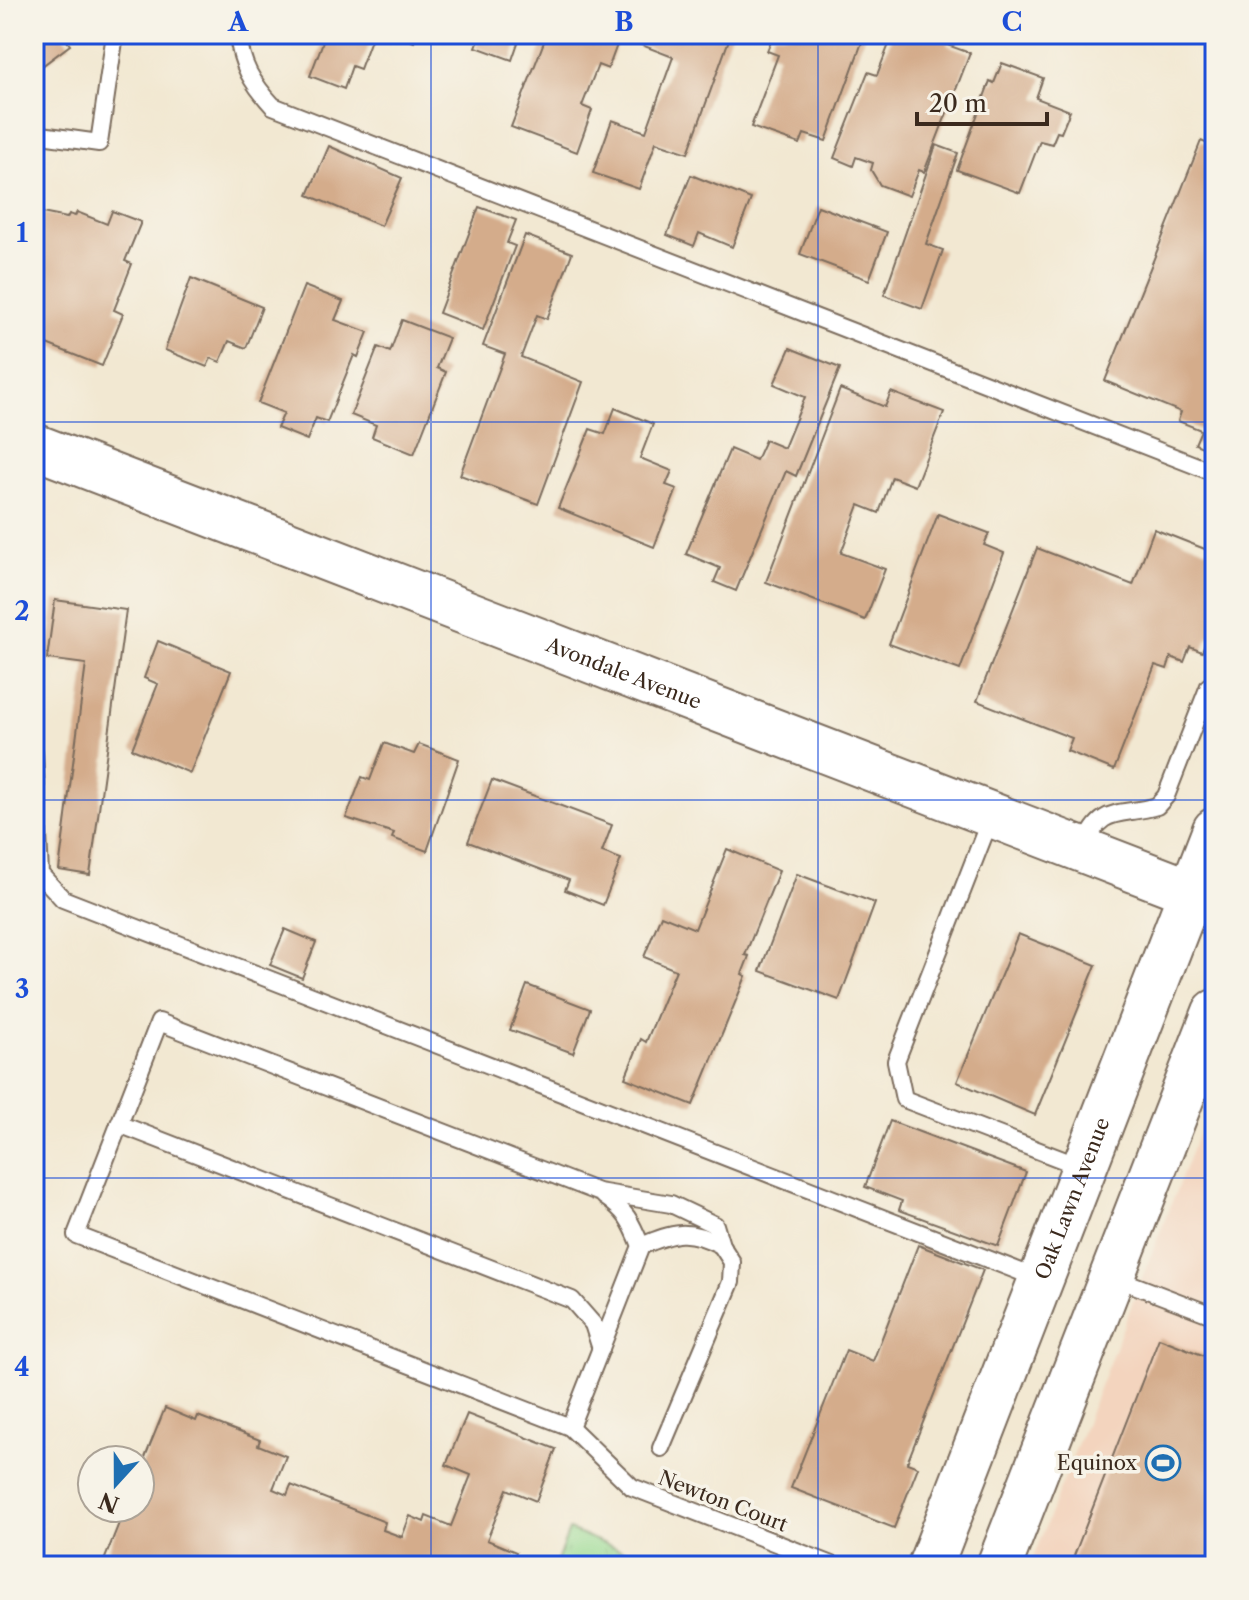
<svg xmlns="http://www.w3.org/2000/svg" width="1249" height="1600" viewBox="0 0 1249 1600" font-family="'Libre Caslon Text',serif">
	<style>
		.built { fill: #f3d4be }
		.park { fill: url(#park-tufts); stroke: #6a8258; stroke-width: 2 }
		.building { fill: #d4ac8b }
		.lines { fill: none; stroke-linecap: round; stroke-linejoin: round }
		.lane-casing { stroke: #7b6c5d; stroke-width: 20 }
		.secondary-casing { stroke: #7b6c5d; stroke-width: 48 }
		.lane { stroke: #fff; stroke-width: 16 }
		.secondary { stroke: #fff; stroke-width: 44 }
		.grid { fill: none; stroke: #1d4ed8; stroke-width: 2; stroke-opacity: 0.55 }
		.labels { text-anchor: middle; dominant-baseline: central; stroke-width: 7; stroke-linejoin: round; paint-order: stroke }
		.street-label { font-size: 20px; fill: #3b2a1e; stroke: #f7f3e8 }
		.poi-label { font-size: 20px; fill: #3b2a1e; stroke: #f7f3e8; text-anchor: end }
		.neatline { fill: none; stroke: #1d4ed8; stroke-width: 3 }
		.grid-label { font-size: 26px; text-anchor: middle; font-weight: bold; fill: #1d4ed8 }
	</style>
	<defs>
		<pattern id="park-tufts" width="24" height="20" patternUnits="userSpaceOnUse" patternTransform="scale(2)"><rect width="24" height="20" fill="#98da92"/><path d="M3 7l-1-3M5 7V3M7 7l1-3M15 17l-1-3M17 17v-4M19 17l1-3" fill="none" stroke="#84bb7d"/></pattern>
	</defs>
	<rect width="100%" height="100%" fill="#f7f3e8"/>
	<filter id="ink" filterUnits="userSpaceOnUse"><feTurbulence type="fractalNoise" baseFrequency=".0125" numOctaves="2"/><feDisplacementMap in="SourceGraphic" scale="16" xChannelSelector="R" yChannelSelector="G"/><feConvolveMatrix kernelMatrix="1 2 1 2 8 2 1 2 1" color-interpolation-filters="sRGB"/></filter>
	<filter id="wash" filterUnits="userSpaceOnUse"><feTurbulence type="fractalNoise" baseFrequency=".006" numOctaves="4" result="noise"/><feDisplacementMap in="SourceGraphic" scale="32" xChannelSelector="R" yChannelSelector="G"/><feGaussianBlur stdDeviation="1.8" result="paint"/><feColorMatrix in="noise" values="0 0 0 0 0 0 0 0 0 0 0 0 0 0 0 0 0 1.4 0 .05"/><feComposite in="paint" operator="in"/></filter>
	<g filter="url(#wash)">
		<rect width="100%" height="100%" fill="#f2e8d2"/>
		<path class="built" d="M1215,1091v475h-185z"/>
		<path class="park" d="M569,1530l94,36h-108z"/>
		<g id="blocks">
			<g class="building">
				<path d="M34,34h28l8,11 -28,21 -8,-10z"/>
				<path d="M326,34h47l-13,35 -8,-3 -8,23 -34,-13z"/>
				<path d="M394,34h23l-3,8z"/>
				<path d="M481,34h40l-9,26 -36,-13z"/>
				<path d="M547,34h74l-13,35 -10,-4 -16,41 10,4 -15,42 -66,-25z"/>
				<path d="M643,34h88l-43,119 -32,-11 -17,47 -46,-16 19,-53 34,12 27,-75 -34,-13z"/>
				<path d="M774,34h91l-39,107 -22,-7 -4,10 -49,-17 27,-72 -11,-4z"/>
				<path d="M893,34h46l11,3 -3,8 23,8 -46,119 -5,-2 -10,26 -29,-11 -9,-15 2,-7 -17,-6 -3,9 -19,-8 34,-86 9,3z"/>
				<path d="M1002,63l41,15 -7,20 34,13 -9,22 -4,-1 -5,12 -12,-3 -20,52 -63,-23 33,-89 4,2z"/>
				<path d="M1201,141l14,6v305l-20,-8 6,-14 -23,-9 3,-9 -76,-31z"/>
				<path d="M936,145l22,8 -32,91 17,6 -21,59 -38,-14z"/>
				<path d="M329,146l73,32 -21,48 -73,-31z"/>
				<path d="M691,175l60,24 -19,48 -33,-14 -5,13 -27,-11z"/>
				<path d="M34,206l3,1v5l30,6 2,-4 6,2 2,-4 30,12 5,-13 29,11 -16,39 7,3 -18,46 9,4 -21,52 -68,-27z"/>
				<path d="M818,206l69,26 -18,48 -69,-26z"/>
				<path d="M479,207l37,13 -9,23 8,3 -32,84 -44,-17z"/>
				<path d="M525,235l47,18 -25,66 -10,-4 -16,42 62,25 -45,122 -78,-29 45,-121 -22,-8z"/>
				<path d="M191,278l71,29 -16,41 -17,-7 -9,21 -9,-4 -4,9 -42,-17z"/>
				<path d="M304,286l39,15 -8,19 33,12 -10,25 -4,-2 -27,67 -11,-4 -9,22 -30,-12 7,-15 -26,-10z"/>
				<path d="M402,320l47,18 -12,30 9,4 -32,82 -42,-17 4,-12 -25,-10 27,-68 12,5z"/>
				<path d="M790,348l50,20 -44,108 -10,-5 -50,120 -22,-9 6,-14 -34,-14 44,-105 26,11 9,-20 19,8 21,-51 -31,-13z"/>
				<path d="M840,389l45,18 6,-15 53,20 -29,74 -23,-9 -13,36 -20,-8 -18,48 44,16 -20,51 -99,-38z"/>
				<path d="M615,408l38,16 -13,34 32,13 -6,14 11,4 -23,58 -96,-39 32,-79 15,5z"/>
				<path d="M938,514l51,19 -5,12 20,8 -44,117 -71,-26z"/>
				<path d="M1154,529l61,24v86l-7,-2 -6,15 -12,-5 -6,15 -13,-5 -4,12 -12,-4 -41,105 -47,-19 5,-13 -95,-37 60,-153 96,37z"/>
				<path d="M55,600l71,10 -36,265 -31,-5 27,-206 -39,-5z"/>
				<path d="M158,641l73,30 -41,102 -58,-24 26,-65 -14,-6z"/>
				<path d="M384,743l30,11 5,-10 40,15 -32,92 -35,-13 2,-5 -48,-15 16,-41 8,3z"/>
				<path d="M492,780l120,45 -10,27 19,7 -18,46 -38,-15 4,-10 -101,-38z"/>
				<path d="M727,849l52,22 -34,84 4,1 -7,18 4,2 -53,129 -68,-27 16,-39 5,3 30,-72 -32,-13 17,-42 34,14z"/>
				<path d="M797,874l78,29 -36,97 -79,-29z"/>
				<path d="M285,929l31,13 -14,36 -32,-13z"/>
				<path d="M1018,934l78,31 -61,150 -78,-33z"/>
				<path d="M527,985l63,24 -17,44 -63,-23z"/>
				<path d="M890,1121l136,51 -28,74 -99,-36 3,-9 -37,-14z"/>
				<path d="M918,1245l65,25 -76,193 11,4 -24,61 -103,-40 55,-138 27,11z"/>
				<path d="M1159,1338l56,22v206h-145z"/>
				<path d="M165,1408l31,13 2,-5 62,24 -2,5 28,11 -13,33 14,6 4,-10 94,37 -2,8 19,7 8,-21 14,6 2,-6 25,10 20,-51 -25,-10 21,-51 89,35 -20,52 -29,-12 -20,51 29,12 -3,6 22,8h-433l23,-58h15v-38z"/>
			</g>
		</g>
	</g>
	<g filter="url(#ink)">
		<use href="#blocks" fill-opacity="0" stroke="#7b6c5d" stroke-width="2"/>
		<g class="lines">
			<g class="lane-casing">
				<g id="lane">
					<path d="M238,34c3,31 14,49 35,72l942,367"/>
					<path d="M34,134l65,9 16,-109"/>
					<path d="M34,753l6,121 23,25 976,380"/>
					<path d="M991,817l-95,244 8,38 180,69"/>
					<path d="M1084,848c17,-44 35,-31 73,-42l9,-10 43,-110 6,2"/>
					<path d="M119,1124l453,176 21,24 8,25"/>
					<path d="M641,1246c34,-14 46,-18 80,-1"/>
					<path d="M1113,1277l102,39"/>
					<path d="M570,1427l71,-181c-10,-25 -15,-35 -37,-50"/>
					<path d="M661,1448l70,-166 1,-20 -11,-17 -6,-20 -44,-21 -73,-12 -439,-170 -83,213 494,192 62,60 203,79"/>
				</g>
			</g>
			<g class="secondary-casing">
				<g id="secondary">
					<path id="s1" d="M34,446l1181,455"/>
					<path id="s2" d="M930,1566l285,-736"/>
					<path d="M999,1566l216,-554"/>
				</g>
			</g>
			<use href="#lane" class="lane"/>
			<use href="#secondary" class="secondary"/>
		</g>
	</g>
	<path class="grid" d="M431,34v1532M818,34v1532M34,422h1181M34,800h1181M34,1178h1181"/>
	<defs>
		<g id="stadium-ring" transform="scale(1.8)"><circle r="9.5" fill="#f7f3e8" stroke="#1f6fb2" stroke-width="1.5"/><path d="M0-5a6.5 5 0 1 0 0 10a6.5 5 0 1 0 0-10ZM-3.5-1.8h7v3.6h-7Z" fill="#1f6fb2"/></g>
	</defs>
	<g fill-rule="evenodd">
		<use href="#stadium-ring" x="1163" y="1463"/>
	</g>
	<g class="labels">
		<g class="street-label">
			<text stroke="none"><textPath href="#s1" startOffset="632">Avondale Avenue</textPath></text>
			<text stroke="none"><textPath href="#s2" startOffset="394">Oak Lawn Avenue</textPath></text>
			<text transform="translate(723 1501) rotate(21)">Newton Court</text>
		</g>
		<g class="poi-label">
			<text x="1137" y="1463">Equinox</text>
		</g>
	</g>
	<rect width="1249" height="1600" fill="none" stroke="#f7f3e8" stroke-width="88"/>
	<g transform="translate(116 1484) rotate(201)"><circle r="38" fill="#f7f3e8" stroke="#aca397" stroke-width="2"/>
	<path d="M0-6L14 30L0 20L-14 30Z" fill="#1f6fb2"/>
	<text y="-12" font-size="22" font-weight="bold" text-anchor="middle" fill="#3b2a1e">N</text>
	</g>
	<path d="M917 112v12h130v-12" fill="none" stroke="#3b2a1e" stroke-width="4"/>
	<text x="929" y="112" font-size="24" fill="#3b2a1e" stroke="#f7f3e8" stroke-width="6" paint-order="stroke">20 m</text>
	<rect x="44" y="44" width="1161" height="1512" class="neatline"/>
	<g class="grid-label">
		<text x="238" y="31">A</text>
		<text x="624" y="31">B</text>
		<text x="1012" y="31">C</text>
		<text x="22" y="242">1</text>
		<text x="22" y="620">2</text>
		<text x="22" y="998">3</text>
		<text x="22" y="1376">4</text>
	</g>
</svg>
